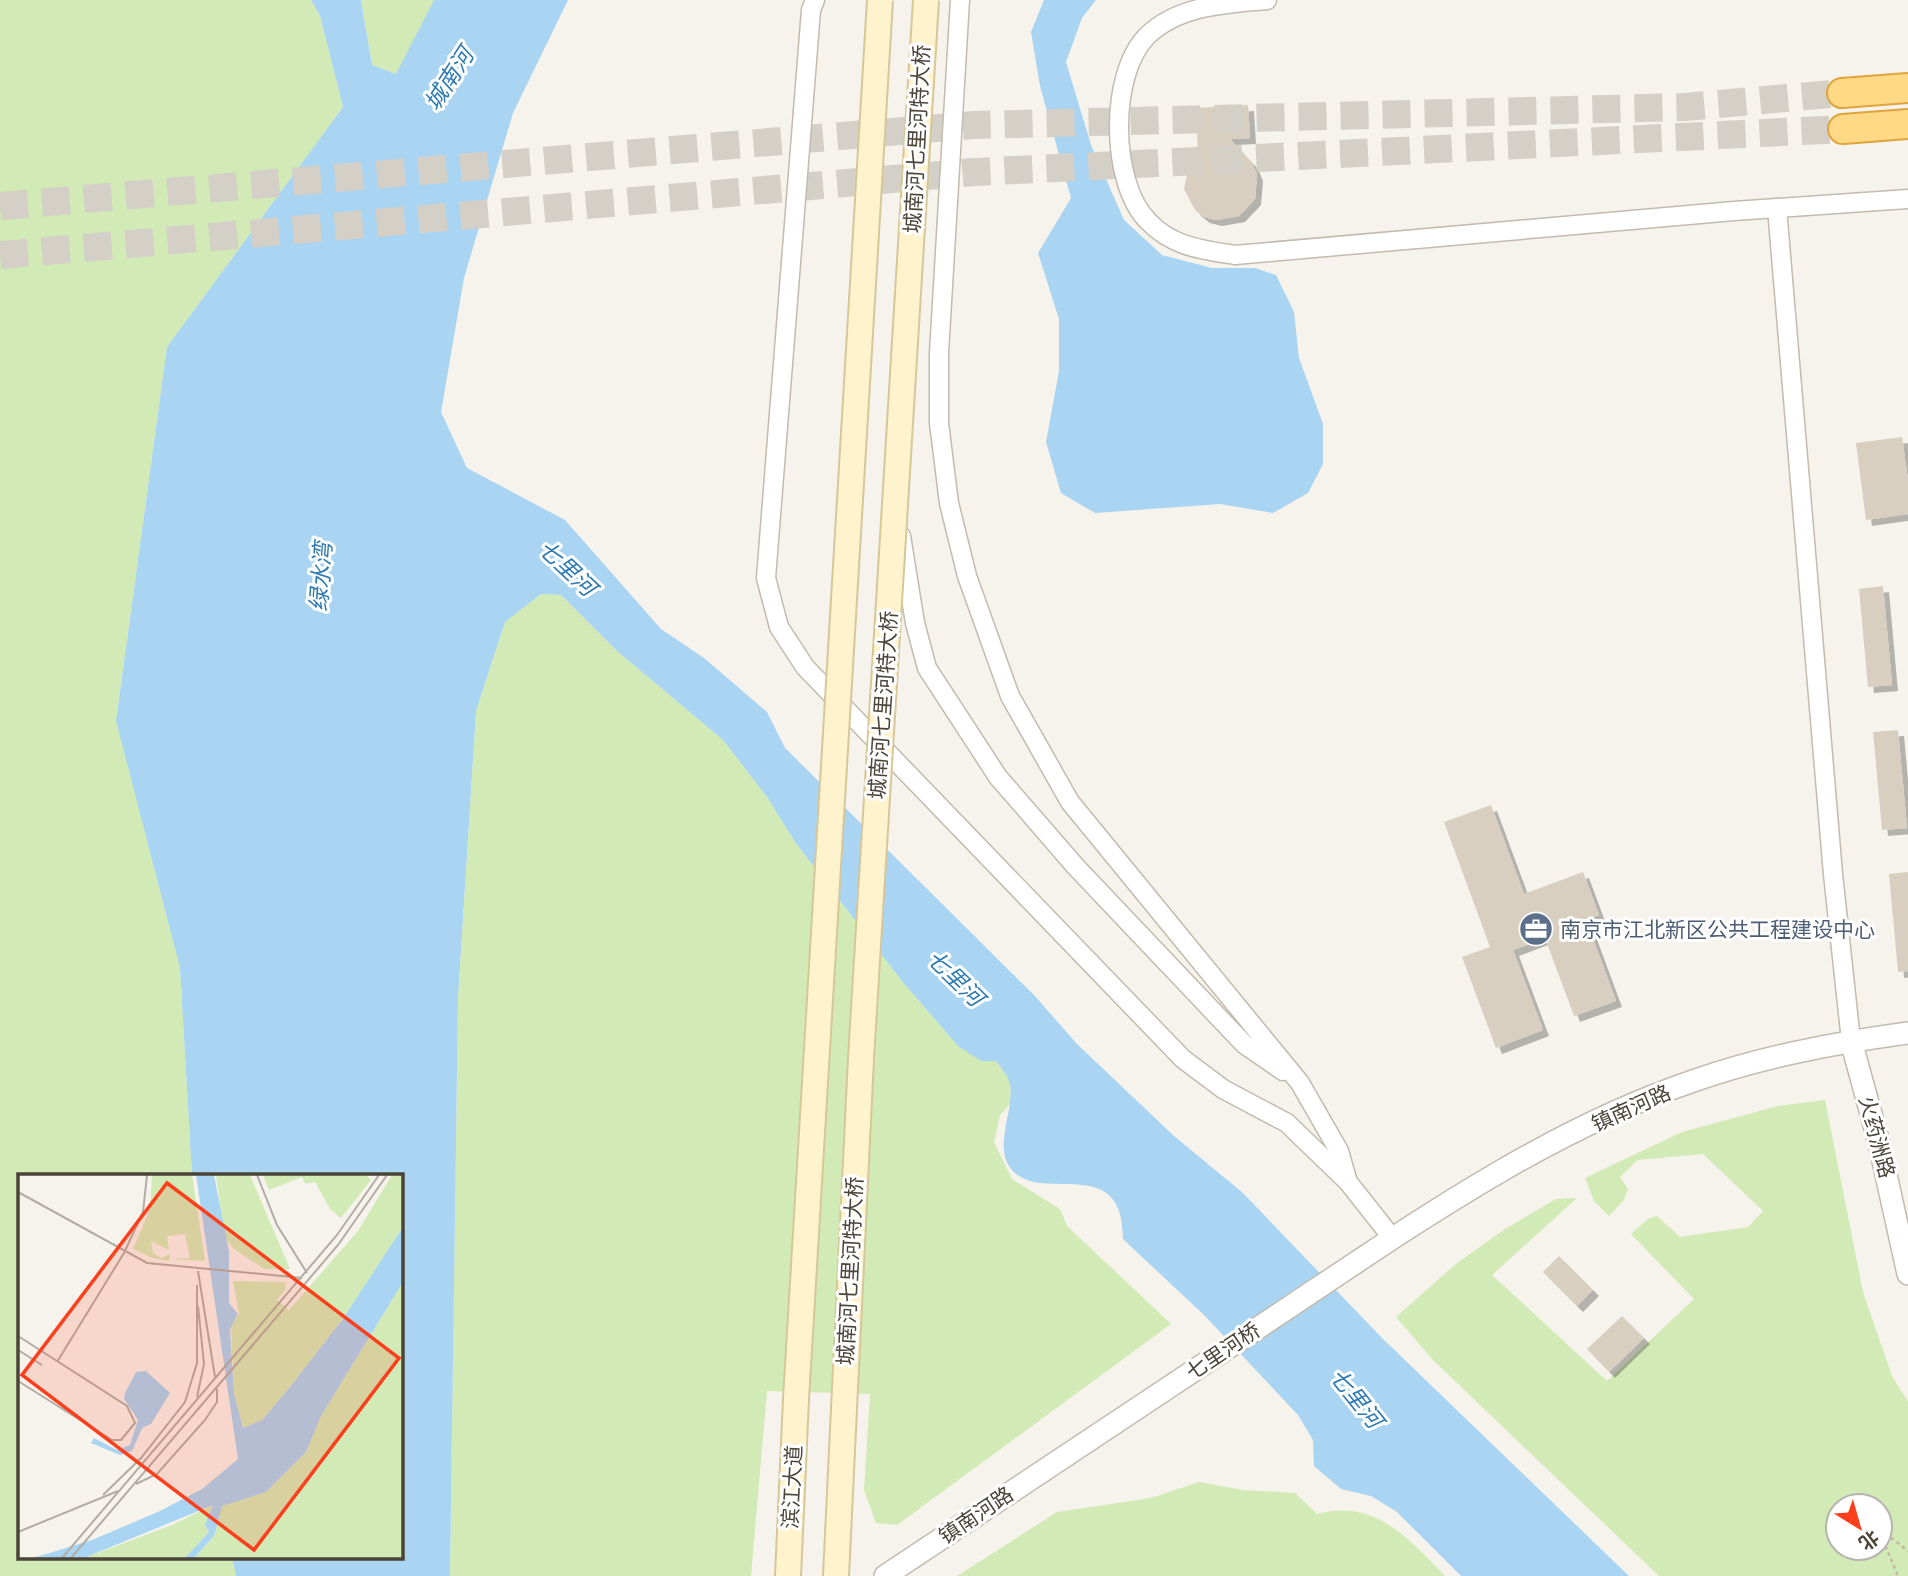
<svg xmlns="http://www.w3.org/2000/svg" width="1908" height="1576" viewBox="0 0 1908 1576" font-family="Rubik,'Noto Sans SC',sans-serif">
	<style>
		.green { fill: #d2eab5; fill-rule: evenodd }
		.water { fill: #a9d4f2 }
		.building { fill: #d8cfc1; filter: url(#shadow) }
		.lines { fill: none; stroke-linecap: round; stroke-linejoin: round }
		.trunk-tunnel { stroke: #d4d0c8; stroke-width: 28; stroke-dasharray: 28 14; stroke-linecap: butt }
		.minor-casing { stroke: #c2bbae; stroke-width: 21 }
		.tertiary-casing { stroke: #c2bbae; stroke-width: 24 }
		.secondary-casing { stroke: #d6c79b; stroke-width: 28 }
		.trunk-casing { stroke: #e0a43c; stroke-width: 32 }
		.path { stroke: #c4b79f; stroke-width: 2.5; stroke-dasharray: 3.5 3.5; stroke-linecap: butt }
		.minor { stroke: #fff; stroke-width: 18 }
		.tertiary { stroke: #fff; stroke-width: 21 }
		.secondary { stroke: #fff3cd; stroke-width: 24 }
		.trunk { stroke: #ffd985; stroke-width: 28 }
		.secondary-bridge-casing { stroke: #d6c79b; stroke-width: 28; stroke-linecap: butt }
		.secondary-bridge { stroke: #fff3cd; stroke-width: 24 }
		.labels { text-anchor: middle; dominant-baseline: central; stroke-width: 6; stroke-linejoin: round; paint-order: stroke }
		.street-label { font-size: 21px; fill: #4b4439; stroke: #fff }
		.service-label { font-size: 21px; fill: #4e5e75; stroke: #fff; text-anchor: start }
		.water-label { font-size: 23px; font-style: italic; fill: #2e7ab2; stroke: #fff }
		.inset-road { fill: none; stroke: #b2ada4; stroke-width: 2 }
		.view { fill: #fc3f1d; fill-opacity: 0.15; stroke: #fc3f1d; stroke-width: 3.5 }
		.inset-edge { fill: none; stroke: #4b4439; stroke-width: 3.5 }
	</style>
	<defs>
		<filter id="shadow"><feDropShadow dx="6" dy="6" stdDeviation="0" flood-color="#0004"/></filter>
	</defs>
	<rect width="100%" height="100%" fill="#f6f3ec"/>
	<g class="green">
		<path d="M0,0h311l9,16 23,91 -176,240 -51,373 64,248 12,207h-173v382h213l4,19h-236z"/>
		<path d="M361,0h73l-37,74 -25,-9z"/>
		<path d="M541,594l20,1 56,56 106,89 44,57 28,45 106,138 57,66 38,15 14,20 1,22 -11,12 -6,27 18,37 48,30 7,17 104,98 -274,201 -21,-2 -12,-33 6,-96 -103,-3 -16,185h-301l8,-579 18,-286 29,-89z"/>
		<path d="M1825,1100l38,192 29,84 16,26v174h-249l-226,-216 -37,-43 61,-54 48,-34 51,-30 21,-1 -85,77 115,106 87,-82 -63,-65 17,-15 9,-3 23,21 68,-10 15,-16 -60,-57 -65,6 -18,17 8,12 -4,11 -15,16 -15,-15 -9,-23 97,-46 96,-26zM1838,1506h42v42h-42z"/>
		<path d="M1199,1482l43,8 53,3 22,21c58,-16 92,25 128,62h-488l100,-64 94,-14z"/>
	</g>
	<g class="water">
		<path d="M311,0h50l11,65 24,9 38,-74h134l-55,113 -49,165 -23,134 26,56 98,52 96,109 43,29 63,54 18,36 249,247 43,49 97,92 69,57 139,145 247,238h-168l-64,-64 -26,-16 -30,-7 -27,-23 -1,-26 -15,-25 -94,-100 -81,-76c0,-85 -75,-37 -108,-66 -25,-22 0,-61 -5,-89 -2,-8 -9,-16 -14,-23h-15l-23,-15 -57,-66 -106,-138 -28,-45 -44,-57 -106,-89 -56,-56 -20,-1 -36,28 -29,89 -18,286 -8,579h-214l-4,-19h169v-382h-209l-12,-207 -64,-247 51,-374 176,-240 -23,-91z"/>
		<path d="M1044,0h52l-14,18 -16,44 25,83 33,75 38,35 50,13h43l21,7 18,37 5,46 24,66v40l-15,29 -35,20 -53,-9 -125,9 -34,-20 -15,-51 13,-71v-52l-21,-66 33,-55 -31,-112 -9,-54z"/>
	</g>
	<g class="building">
		<path d="M1248,105l2,33 -20,1 22,24 5,12 -2,24 -16,17 -23,4 -12,-3 -9,-7 -11,-21 5,-24 9,-11 -2,-46z"/>
		<path d="M1902,437l6,44v33l-42,6 -10,-77z"/>
		<path d="M1883,586l9,99 -24,2 -9,-98z"/>
		<path d="M1898,730l9,98 -25,2 -9,-98z"/>
		<path d="M1491,805l33,89 59,-22 16,43 -13,5 30,81 -42,15 -29,-78 -32,12 30,80 -47,18 -34,-91 28,-10 -46,-125z"/>
		<path d="M1908,872v99l-10,1 -9,-98z"/>
		<path d="M1559,1256l34,34 -16,16 -34,-34z"/>
		<path d="M1622,1316l22,22 -35,34 -22,-23z"/>
	</g>
	<g class="lines">
		<g class="trunk-tunnel">
			<path d="M0,206l974,-81 711,-18 157,-14"/>
			<path d="M0,255l975,-83 868,-43"/>
		</g>
		<g class="minor-casing">
			<g id="minor">
				<path d="M815,0l-4,10 -45,568 13,49 26,40 378,392 40,30 64,34 61,59 45,57"/>
				<path d="M960,0l-21,353v70l10,80 18,73 43,120 60,106 230,281 39,68 8,28"/>
				<path d="M1267,0c-42,4 -88,5 -120,36 -38,38 -37,147 1,185 24,26 55,29 87,34l499,-44 174,-12"/>
				<path d="M1777,208l56,666 18,167"/>
				<path d="M901,536l14,87 12,45 71,109 78,90 168,177 39,27"/>
			</g>
		</g>
		<g class="tertiary-casing">
			<g id="tertiary">
				<path d="M1851,1041l28,102 29,131"/>
				<path d="M885,1576c135,-90 270,-180 406,-270 127,-85 259,-177 405,-226 69,-24 140,-37 212,-47"/>
			</g>
		</g>
		<g class="secondary-casing">
			<g id="secondary">
				<path d="M788,1576l8,-177"/>
				<path d="M836,1576l8,-167"/>
			</g>
		</g>
		<g class="trunk-casing">
			<g id="trunk">
				<path d="M1842,93l66,-5"/>
				<path d="M1843,129l65,-5"/>
			</g>
		</g>
		<g class="path">
			<path d="M1880,1529l28,22"/>
			<path d="M1880,1533l18,43"/>
		</g>
		<use href="#minor" class="minor"/>
		<use href="#tertiary" class="tertiary"/>
		<use href="#secondary" class="secondary"/>
		<use href="#trunk" class="trunk"/>
		<g class="secondary-bridge-casing">
			<g id="secondary-bridge">
				<path d="M796,1399l84,-1399"/>
				<path d="M844,1409l17,-351 65,-1058"/>
			</g>
		</g>
		<use href="#secondary-bridge" class="secondary-bridge"/>
	</g>
	<defs>
		<g id="office-disc" transform="scale(1.75)"><circle r="9.5" fill="#5c6f8a" stroke="#fff"/><path d="M-6-3h4V-5.5h4V-3h4V5H-6ZM-1-4.5V-3h2v-1.5ZM-6 0V1H6V0Z" fill="#fff"/></g>
	</defs>
	<g fill-rule="evenodd">
		<use href="#office-disc" x="1536" y="929"/>
	</g>
	<g class="labels">
		<g class="street-label">
			<text transform="translate(917 139) rotate(-87)">城南河七里河特大桥</text>
			<text transform="translate(883 705) rotate(-86)">城南河七里河特大桥</text>
			<text transform="translate(1631 1108) rotate(-24)">镇南河路</text>
			<text transform="translate(1877 1137) rotate(75)">火药洲路</text>
			<text transform="translate(850 1271) rotate(-87)">城南河七里河特大桥</text>
			<text transform="translate(1223 1351) rotate(-34)">七里河桥</text>
			<text transform="translate(792 1487) rotate(-87)">滨江大道</text>
			<text transform="translate(976 1515) rotate(-34)">镇南河路</text>
		</g>
		<g class="service-label">
			<text x="1560" y="929">南京市江北新区公共工程建设中心</text>
		</g>
		<g class="water-label">
			<text transform="translate(449 79) rotate(-57)">城南河</text>
			<text transform="translate(567 568) rotate(43)">七里河</text>
			<text transform="translate(321 577) rotate(-86)">绿水湾</text>
			<text transform="translate(955 978) rotate(44)">七里河</text>
			<text transform="translate(1356 1398) rotate(51)">七里河</text>
		</g>
	</g>
	<g transform="translate(18 1174)">
		<rect width="385" height="385" fill="#f6f3ec"/>
		<path d="M134,1h40l13,86 -33,-2 18,-1 -5,-24 -18,2 2,14 -18,-9 2,12 8,5 9,-4 -1,7 -16,-3 -20,-9 17,-40zM198,1h34l40,94h-26l-30,-20 -9,-11zM245,1h103l5,5 -30,38 -11,-9 -15,-27 -10,2 -3,-7 -33,13zM374,1h11v52l-61,93 -52,67 -28,33 -19,8 -9,-34 -3,-68 8,-12 -6,-33 52,1 1,7 -9,11 12,10 69,-79zM385,108v276h-209l18,-19 10,-34 44,-13 40,-40 15,-36zM195,331l-8,20 4,7 -24,26h-101l88,-33z" fill="#d2eab5"/>
		<path d="M178,1h18l15,76v52l9,11 -8,15 4,65 9,34 19,-8 28,-33 52,-67 61,-93v55l-82,134 -15,36 -40,40 -44,14 -8,30 -20,22h-9l24,-26 -4,-7 8,-20 -129,53h-51l59,-18 68,-29 42,-22 36,-30zM128,197l24,22 -19,31 -9,4 -10,23 -12,4 -29,-12 3,-5 23,12 13,-5 8,-25 -14,-21 1,-6 11,-21z" fill="#a9d4f2"/>
		<path class="inset-road" d="M239,1l20,50 30,48M0,18l129,71 155,15M180,97l17,106M0,162l109,70 8,17 -14,17h-9l-94,-59M0,176l24,15M39,188l67,-109 19,-41 4,-37M179,223l7,-33 -6,-58M118,310l21,-10 48,-54 12,-18v-13M85,321l38,-37 44,-56 12,-39v-78M0,358l100,-41M44,384l275,-323 42,-60M53,384l267,-313 49,-70"/>
		<path class="view" d="M149,9l232,175 -145,192 -232,-175z"/>
		<rect width="385" height="385" class="inset-edge"/>
	</g>
	<g transform="translate(1859 1527) rotate(143)"><circle r="33" fill="#ffffff" stroke="#b7b4b0" stroke-width="2"/>
	<path d="M0-5L12 26L0 18L-12 26Z" fill="#fc3f1d"/>
	<text y="-10" font-size="19" font-weight="bold" text-anchor="middle" fill="#4b4439">北</text>
	</g>
</svg>
